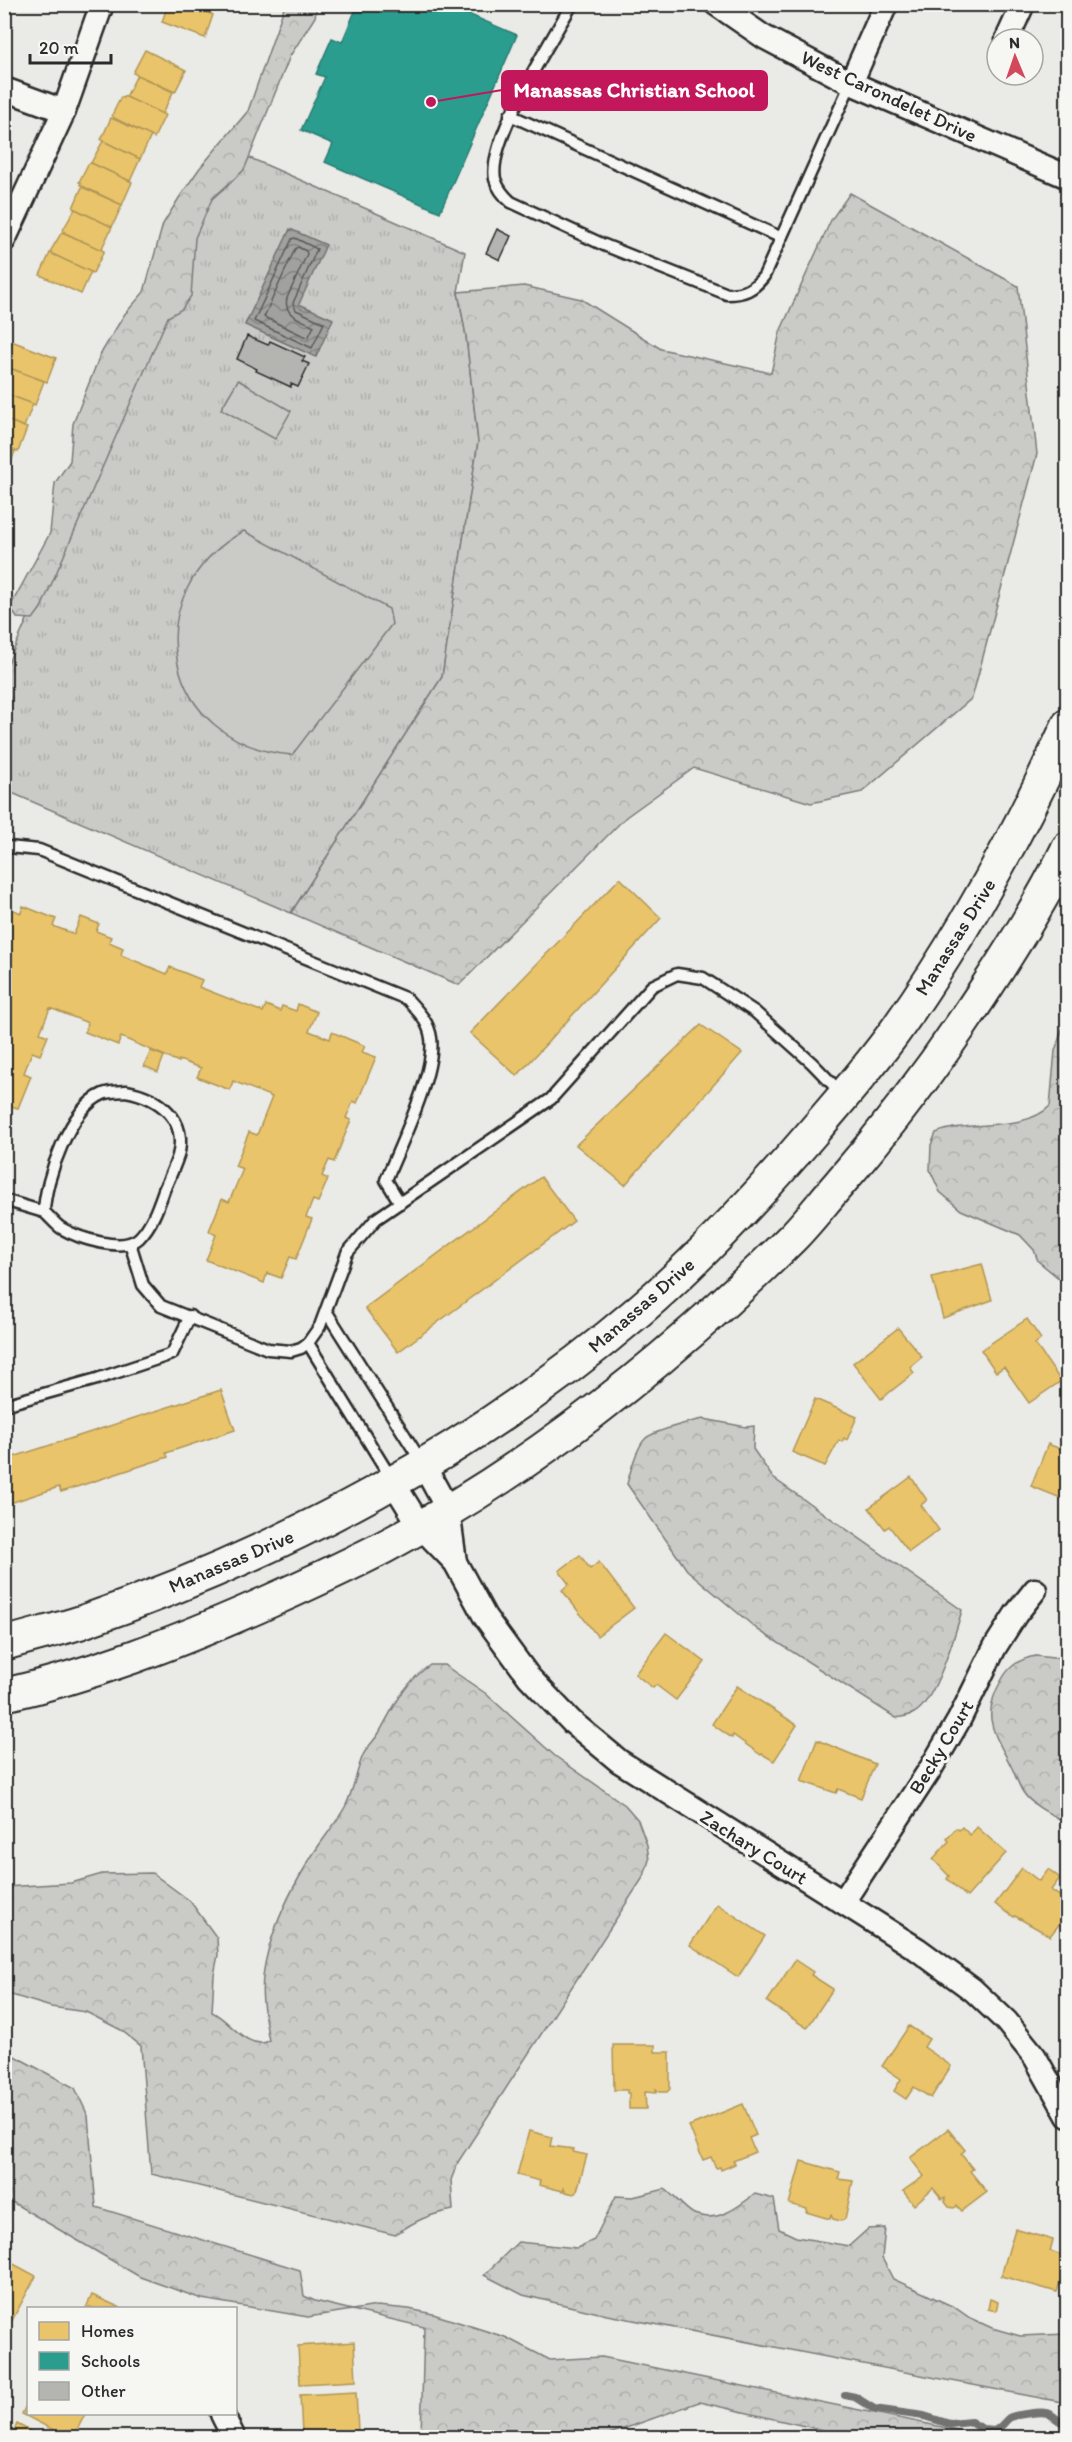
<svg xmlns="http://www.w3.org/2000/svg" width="1072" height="2442" viewBox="0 0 1072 2442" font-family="Itim,sans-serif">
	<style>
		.grass { fill: url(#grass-tufts); stroke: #7a7a79; stroke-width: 1.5 }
		.forest { fill: url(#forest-crowns); stroke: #7a7a79; stroke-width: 1.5 }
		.pitch { fill: #cacac7; stroke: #7a7a79; stroke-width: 1.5 }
		.water { fill: url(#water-waves); stroke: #727270; stroke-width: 1.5 }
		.homes { fill: #e9c46a; stroke: #b09657; stroke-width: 1.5 }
		.schools { fill: #2a9d8f; stroke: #2a7b71; stroke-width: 1.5 }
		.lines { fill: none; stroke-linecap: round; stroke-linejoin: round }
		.shore { stroke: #5a5a59; stroke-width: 1.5 }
		.stream { stroke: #727270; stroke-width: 8 }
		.building { fill: #b4b4b1; stroke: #2b2b2b; stroke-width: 1.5 }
		.lane-casing { stroke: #2b2b2b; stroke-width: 15 }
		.street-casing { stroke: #2b2b2b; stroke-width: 27 }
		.secondary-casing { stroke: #2b2b2b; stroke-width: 36 }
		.lane { stroke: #f6f6f2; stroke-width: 10 }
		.street { stroke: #f6f6f2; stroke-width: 22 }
		.secondary { stroke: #f6f6f2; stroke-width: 32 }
		.labels { text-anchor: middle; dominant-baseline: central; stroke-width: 6; stroke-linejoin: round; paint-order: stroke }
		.street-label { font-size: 20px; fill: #2b2b2b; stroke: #f6f6f2 }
		.leader { fill: none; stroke: #c2185b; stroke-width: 2 }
		.callout-dot { fill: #c2185b; stroke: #f6f6f2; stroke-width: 2 }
		.callout { fill: #c2185b; stroke: #c2185b; stroke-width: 2 }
		.callout-label { font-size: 21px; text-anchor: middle; font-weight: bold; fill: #fff }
	</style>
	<defs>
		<pattern id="grass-tufts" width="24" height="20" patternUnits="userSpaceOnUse" patternTransform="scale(1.5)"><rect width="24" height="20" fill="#cacac7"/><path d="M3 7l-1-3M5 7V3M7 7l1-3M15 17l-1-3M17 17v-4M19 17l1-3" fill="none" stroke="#aeaeab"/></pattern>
		<pattern id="forest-crowns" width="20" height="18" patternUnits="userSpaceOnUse" patternTransform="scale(1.5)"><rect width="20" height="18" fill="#cacac7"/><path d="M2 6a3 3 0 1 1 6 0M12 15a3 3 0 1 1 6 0" fill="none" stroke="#aeaeab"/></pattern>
		<pattern id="water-waves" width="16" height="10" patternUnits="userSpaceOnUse" patternTransform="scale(1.5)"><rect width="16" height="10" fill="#a1a19e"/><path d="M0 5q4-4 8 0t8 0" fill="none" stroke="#838381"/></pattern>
	</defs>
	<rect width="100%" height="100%" fill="#eaeae6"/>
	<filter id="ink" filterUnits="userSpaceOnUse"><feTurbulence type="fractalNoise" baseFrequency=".0167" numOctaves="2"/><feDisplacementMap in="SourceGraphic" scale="12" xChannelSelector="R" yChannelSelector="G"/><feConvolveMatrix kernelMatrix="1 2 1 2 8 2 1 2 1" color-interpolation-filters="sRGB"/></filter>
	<g filter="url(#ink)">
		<path class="grass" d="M232,150l233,102 -7,40 8,44 12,106 -36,235 -151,236 -286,-123v-120z"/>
		<g class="forest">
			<path d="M285,5h32l-2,12 -25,39 -46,114 -32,29 -17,39 -4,58 -9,13 -14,8 -127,291 -8,11 -16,-1 -7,-11 40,-74 5,-50 15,-22 3,-37 27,-69 24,-40 20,-23 19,-68 16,-26 20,-29 49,-58z"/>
			<path d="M850,193l168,93 19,168 -65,244 -110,94 -51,11 -117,-35 -68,49 -167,168 -168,-72 151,-236 36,-235 -12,-106 -8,-44 66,-6 57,13 80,50 110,24 9,-41 51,-112z"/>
			<path d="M1067,1014l1,270 -1,1 -29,-24 -4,-11 -14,-15 -59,-25 -21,-18 -10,-22 1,-25 5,-12c35,-14 87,0 114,-27l5,-55z"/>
			<path d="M704,1419l42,8 8,-1 -1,23 20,29 189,132c-6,22 -27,93 -48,103 -5,3 -12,4 -18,5l-138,-88 -71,-60 -60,-86c3,-11 9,-36 18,-45 8,-8 47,-18 59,-20z"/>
			<path d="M1036,1656l17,2 14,-2v167c-14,-8 -35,-17 -44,-31 -5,-8 -8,-18 -12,-26 -16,-32 -31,-48 -10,-85 8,-15 18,-22 35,-25z"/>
			<path d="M430,1665h14l41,28 70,63 70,49 13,15 9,25 2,15 -5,16 -186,286 -7,18 2,30c-23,4 -39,11 -58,25l-244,-61 -10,-128 -20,-16 -35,-18 -35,-5 -46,-14v-106l66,-4 31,-9 50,-1 38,28 27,37 1,17 -4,20 -2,37c18,8 35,39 57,29 -6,-35 -11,-53 -1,-90 8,-29 23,-61 39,-87 11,-20 27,-37 38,-57 9,-17 11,-35 18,-52 4,-8 11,-14 16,-22 15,-27 25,-50 51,-68z"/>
			<path d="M5,2051l70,37 13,28 8,91 204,63 4,26 11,5 37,9 25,-4 32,3 24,5 72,23 45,23 52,-3 389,80h-149l-2,-3 -141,-32 -98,35h-180l3,-110 -72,-17 -44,7 -106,-18 -62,-22 -135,-79z"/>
			<path d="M665,2189c8,6 22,22 29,25 23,10 44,-7 61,-20l19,5 5,30 17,8 53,9 19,-17 17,-1 -3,30 11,21 61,28 16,11 22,10 28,8 47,-2v69l-460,-88 -84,-20 -39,-20 34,-33 59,6 17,-8 22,-44 17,1z"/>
		</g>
		<g class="pitch">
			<path d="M238,380l53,31 -16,28 -54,-30z"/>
			<path d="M244,531l145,78 3,15 -100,131c-129,-10 -160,-162 -48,-224z"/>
		</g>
		<path class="water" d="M290,229l36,16 -27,59 34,15 -17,38 -71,-32z"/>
		<g class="homes">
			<path d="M168,4h19l26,11 -8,23 -43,-16z"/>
			<path d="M187,4h27l-3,9z"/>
			<path d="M145,50l41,20 -11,22 -42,-19z"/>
			<path d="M137,75l36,17 -11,22 -36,-17z"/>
			<path d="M124,96l41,19 -11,23 -40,-20 -2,-3 9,-18 2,1z"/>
			<path d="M111,118l40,18 -11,23 -39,-19z"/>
			<path d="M103,141l37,18 -10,22 -39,-18z"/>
			<path d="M91,163l41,19 -10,23 -42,-20 1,-2 -2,-1 9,-18z"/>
			<path d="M82,187l40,18 -10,22 -39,-19z"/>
			<path d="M75,209l37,18 -11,23 -36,-17 -2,-3z"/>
			<path d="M62,232l42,19 -11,22 -41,-19 -1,-4z"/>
			<path d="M50,253l41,19 -10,22 -41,-19z"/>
			<path d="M14,342l42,16 -9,24 -43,-16v-6l7,-16z"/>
			<path d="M4,366l40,15 -9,24 -31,-12z"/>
			<path d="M4,393l29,11 -9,23 -20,-8z"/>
			<path d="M4,419l23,9 -9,24 -14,-5z"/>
			<path d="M4,447l11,4 -8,23 -3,-1z"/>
			<path d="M620,878l41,40 -144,158 -47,-43z"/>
			<path d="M23,906l33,13 -3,7 21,8 7,-17 18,7 -3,7 15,6 -2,5 14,6 -2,7 46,19 3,-7 32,13 -3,7 64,25 3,-7 14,6 2,-5 14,5 2,-7 19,8 -8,19 21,8 2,-7 33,14 -3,6 14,5 -19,46 -4,-2 -7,17 5,2 -17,42 -5,-2 -7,16 6,3 -10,23 -5,-2 -7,17 6,2 -16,40 -6,-2 -9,21 -14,-5 -3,10 -58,-23 10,-25 -7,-4 13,-32 7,3 14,-33 -8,-3 14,-34 8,3 15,-38 -39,-16 -3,9 -33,-13 4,-9 -22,-8v2l-58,-25 -3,8 -33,-13 3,-9 -38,-15 -10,25 8,3 -8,19 -8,-3 -8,21 7,3 -13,32 -8,-2 -6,15v-202l5,-11 12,5z"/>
			<path d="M701,1025l41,28 -117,132 -49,-40z"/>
			<path d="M151,1051l13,5 -6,16 -14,-6z"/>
			<path d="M541,1177l33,44 -176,131 -33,-44z"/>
			<path d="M982,1264l10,36 -49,18 -11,-41z"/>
			<path d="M1027,1319l14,20 -6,5 26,37 -32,22 -25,-36 -8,5 -15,-22z"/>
			<path d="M898,1328l24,29 -12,10 4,6 -33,26 -28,-36z"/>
			<path d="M221,1390l14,40 -69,23 2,4 -107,35 -2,-5 -55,18v-45z"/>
			<path d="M815,1399l42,18 -10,23 -3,-2 -2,4 -3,-2 -14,26 -33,-14z"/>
			<path d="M1048,1444l20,8v49l-37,-15z"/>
			<path d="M911,1477l16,23 -6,5 18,25 -30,22 -20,-26 -4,3 -16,-21z"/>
			<path d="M580,1555l10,14 9,-7 35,46 -37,28 -35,-46 7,-6 -10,-13z"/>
			<path d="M666,1633l39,29 -29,38 -20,-15 -3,3 -18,-14z"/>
			<path d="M737,1686l60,39 -23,36 -12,-7 -1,1 -28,-20 -1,3 -20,-14z"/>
			<path d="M817,1740l58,24 -14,34 -23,-9 -2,4 -35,-12z"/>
			<path d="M962,1827l8,8 7,-8 29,26 -39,44 -20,-18 2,-3 -16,-17 16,-18 -2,-2 9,-11 3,2z"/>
			<path d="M1022,1868l17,13 9,-12 12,9 -9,12 17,12v11l-18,23 -35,-20 -1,1 -19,-13z"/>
			<path d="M717,1904l48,32 -27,41 -48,-32z"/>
			<path d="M795,1960l18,12 -2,3 22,14 -26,39 -40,-26z"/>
			<path d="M909,2026l20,13 -5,8 27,19 -20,32 -17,-11 -8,12 -12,-8 7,-12 -19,-13z"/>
			<path d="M613,2045h42v7h15v37l-3,3h-8l-3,-3v4l-11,-1 1,17h-17v-16h-2v-3h-13z"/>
			<path d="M743,2104l13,31 -7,3 6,14 -22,9 2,3 -14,6 -1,-3 -4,1 -5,-11 -8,3 -14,-34z"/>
			<path d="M948,2129l17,21 -4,4 12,15 -3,2 17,21 -25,19 -5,-5 -3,2 -5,-1 -4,-5v-5l-3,2 -9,-11 -19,17 -11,-14 21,-15 -14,-18z"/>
			<path d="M529,2131l23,6 -2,9 24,3 -1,3 14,3 -10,36 -3,3 -8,-2 -2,-4 -1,3 -24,-6 1,-4 -23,-6z"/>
			<path d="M801,2161l39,11 -2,7 15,2 -8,38 -4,2 -8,-2 -2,-4 -1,4 -24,-7 1,-3 -18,-5z"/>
			<path d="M1015,2229l38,11 -3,11 17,6 -10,35 -56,-16z"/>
			<path d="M4,2259l32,17 -27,50 -5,-3z"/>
			<path d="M92,2295l29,13h-35z"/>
			<path d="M990,2299l8,3 -2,9 -8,-2z"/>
			<path d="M354,2342l2,39 -56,3 -2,-38z"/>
			<path d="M356,2392l2,39 -56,2 -2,-38z"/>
			<path d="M28,2401v13h57l-12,24h-4l-47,-24z"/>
			<path d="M17,2424l26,14h-33z"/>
		</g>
		<path class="schools" d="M358,4h87l72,31 -77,177 -115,-50 8,-18 -32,-14 24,-53 -9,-3 16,-36 10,4z"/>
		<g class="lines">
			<g class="shore">
				<path d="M295,238l22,11 -24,54 3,7 28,13 -12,25 -58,-27 38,-82z"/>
				<path d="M298,247l8,4 1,3 -20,44c-4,18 14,21 27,28l-6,12 -44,-21 31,-68z"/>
			</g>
			<path class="stream" d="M845,2395l10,2 19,12 50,7 26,8 21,-2 13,8 10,1c7,-3 9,-8 15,-13 4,-3 32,-7 38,-5 8,2 11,10 21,11"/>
		</g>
		<g class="building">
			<path d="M497,229l14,7 -11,24 -14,-7z"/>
			<path d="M247,336l21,9 2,-4 35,16 -3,4 7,3 -11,23 -7,-3v3l-35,-16 1,-2 -20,-10z"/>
		</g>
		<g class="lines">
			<g class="lane-casing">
				<g id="lane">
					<path d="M572,4c-20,36 -85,137 -77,175 3,10 9,17 16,23l93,43 123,49c17,0 26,-4 37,-18l87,-193"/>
					<path d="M510,115l270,122"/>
					<path d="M4,849l4,-2 31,3 368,149c10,11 22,23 24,39 5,35 -31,107 -45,142l14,23"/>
					<path d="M126,1091c33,6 62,28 52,65 -4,12 -9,23 -14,34 -6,17 -12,35 -25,48 -16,15 -61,0 -78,-10 -6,-4 -11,-11 -17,-16 1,-33 26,-104 59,-118 7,-3 16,-2 23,-3z"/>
					<path d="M4,1200l40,12"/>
					<path d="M130,1243l13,42 18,21 107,43 23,2 10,-3 7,-5 12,-17 27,-73 29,-34 175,-120 101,-113 25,-12 26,4 52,34 57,51 30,31"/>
					<path d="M326,1311l95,150"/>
					<path d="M308,1343l83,135"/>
					<path d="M4,1405l93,-26 75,-25 18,-38"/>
				</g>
			</g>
			<g class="street-casing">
				<g id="street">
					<path d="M716,4l48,33 87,46 217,94"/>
					<path d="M1007,39l16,-35"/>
					<path d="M851,83l35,-79"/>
					<path d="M4,89l60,22"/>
					<path d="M4,240l60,-129 38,-107"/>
					<path d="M423,1464l25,46 7,52"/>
					<path d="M393,1482l27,44 35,36 30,55 44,60 43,45 47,39 298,188 56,41 33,31 29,36 33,59"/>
					<path d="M843,1902l88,-134 28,-48 36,-73 21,-33 19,-24"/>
					<path d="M222,2414l12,24"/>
				</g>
			</g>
			<g class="secondary-casing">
				<g id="secondary">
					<path d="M4,1644c26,-8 53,-14 78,-22 201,-70 396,-173 558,-312 63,-54 119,-115 173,-178 28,-33 58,-67 83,-102 68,-96 124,-199 172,-305"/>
					<path d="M4,1695c88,-20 171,-52 253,-88 42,-19 85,-38 127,-60 151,-80 287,-189 408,-309 17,-17 31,-36 46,-53 53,-61 100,-124 144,-191 31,-47 61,-95 86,-146"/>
				</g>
			</g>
			<use href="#lane" class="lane"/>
			<use href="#street" class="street"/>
			<use href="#secondary" class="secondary"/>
		</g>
	</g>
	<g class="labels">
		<g class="street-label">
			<text transform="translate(889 96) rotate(25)">West Carondelet Drive</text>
			<text transform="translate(955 937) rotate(-58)">Manassas Drive</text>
			<text transform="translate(641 1305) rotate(-41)">Manassas Drive</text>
			<text transform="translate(231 1561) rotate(-23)">Manassas Drive</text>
			<text transform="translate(941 1747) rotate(-59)">Becky Court</text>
			<text transform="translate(754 1847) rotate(32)">Zachary Court</text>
		</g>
	</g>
	<path class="leader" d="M431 102L502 90"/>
	<circle class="callout-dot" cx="431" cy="102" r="6"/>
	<rect class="callout" x="502" y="71" width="265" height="39" rx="6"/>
	<g class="callout-label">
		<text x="634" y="97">Manassas Christian School</text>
	</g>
	<rect width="1072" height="2442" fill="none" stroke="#f6f6f2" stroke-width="24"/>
	<rect x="12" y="12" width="1048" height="2418" fill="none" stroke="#2b2b2b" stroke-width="2" filter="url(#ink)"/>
	<rect x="27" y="2307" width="210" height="108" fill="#f6f6f2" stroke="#a5a5a2" stroke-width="1.5"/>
	<rect x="39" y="2322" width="30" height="18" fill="#e9c46a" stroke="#a5a5a2" stroke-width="1.5"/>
	<text x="81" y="2337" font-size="18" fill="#2b2b2b">Homes</text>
	<rect x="39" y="2352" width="30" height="18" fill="#2a9d8f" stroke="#a5a5a2" stroke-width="1.5"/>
	<text x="81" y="2367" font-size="18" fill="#2b2b2b">Schools</text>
	<rect x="39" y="2382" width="30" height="18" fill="#b4b4b1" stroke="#a5a5a2" stroke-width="1.5"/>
	<text x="81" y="2397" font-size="18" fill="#2b2b2b">Other</text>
	<g transform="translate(1015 57) rotate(358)"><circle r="28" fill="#f6f6f2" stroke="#a5a5a2" stroke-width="1.5"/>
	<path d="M0-4.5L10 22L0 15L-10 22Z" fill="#d1495b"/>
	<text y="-9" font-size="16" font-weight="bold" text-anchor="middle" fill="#2b2b2b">N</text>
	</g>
	<path d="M30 54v9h81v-9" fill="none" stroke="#2b2b2b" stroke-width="3"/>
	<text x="39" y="54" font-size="18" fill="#2b2b2b" stroke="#f6f6f2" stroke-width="4.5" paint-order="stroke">20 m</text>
</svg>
